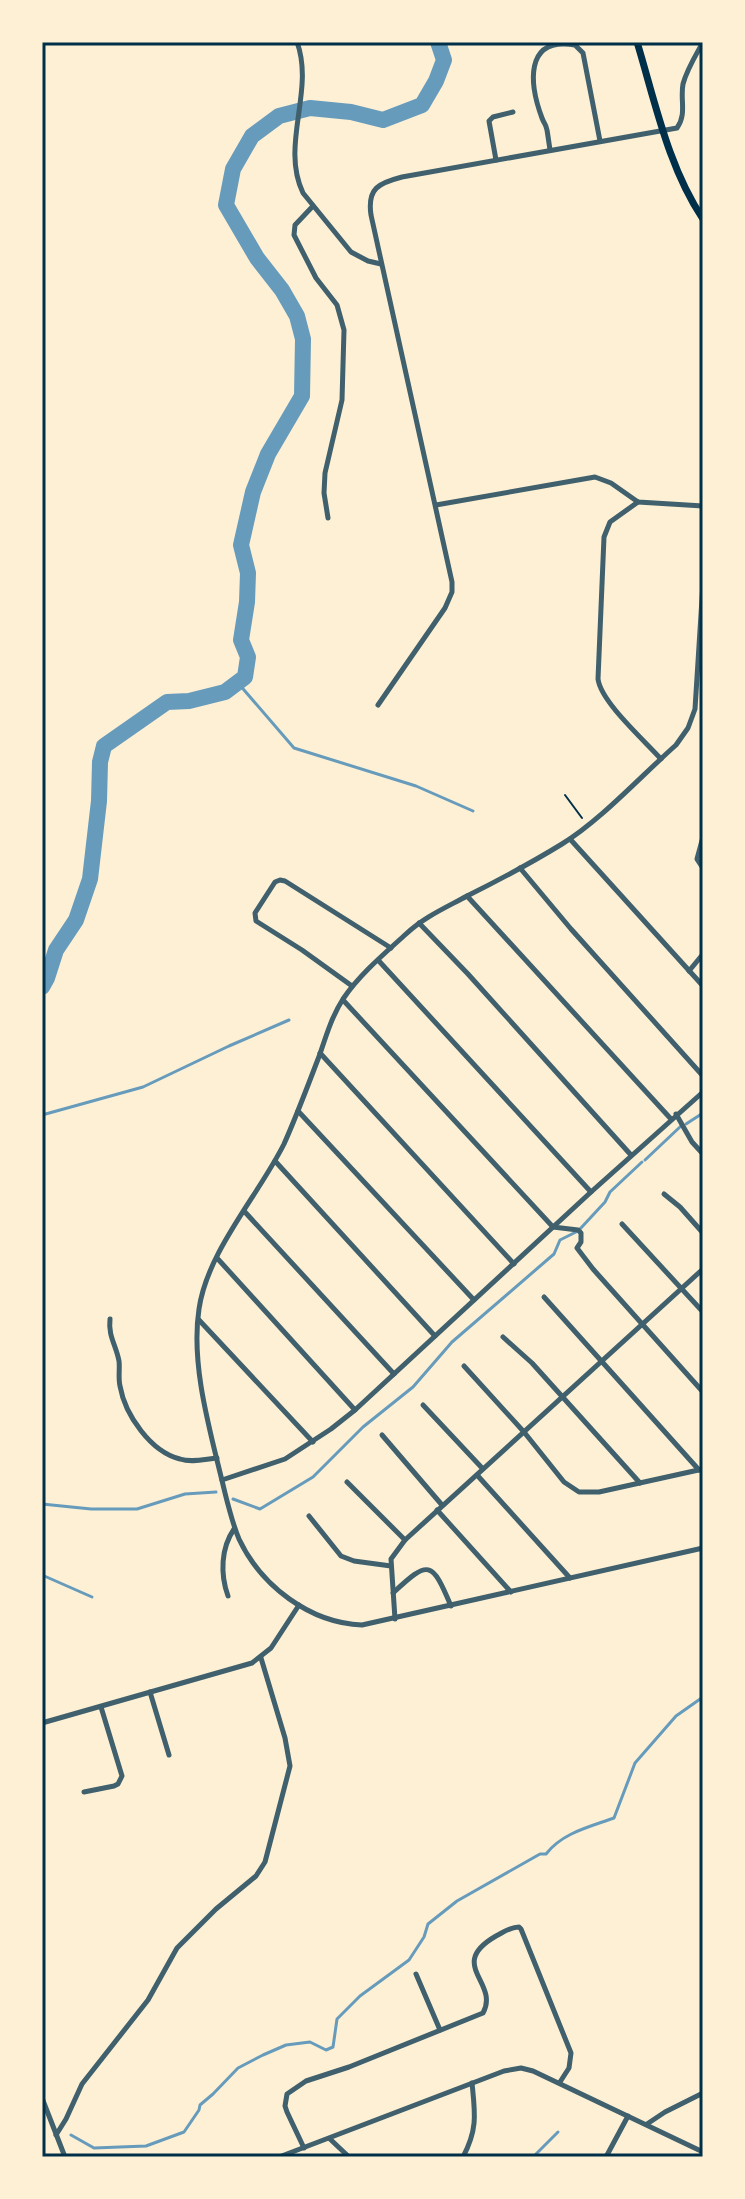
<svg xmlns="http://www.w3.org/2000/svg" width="745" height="2199" viewBox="0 0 745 2199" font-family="Lato,sans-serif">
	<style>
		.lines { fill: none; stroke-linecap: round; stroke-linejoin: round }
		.stream { stroke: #669bbc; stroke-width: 3 }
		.river { stroke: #669bbc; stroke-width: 16 }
		.path { stroke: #003049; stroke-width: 2 }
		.minor { stroke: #3f606c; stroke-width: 5 }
		.secondary { stroke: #003049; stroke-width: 7 }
		.neatline { fill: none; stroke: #003049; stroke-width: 3 }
	</style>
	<rect width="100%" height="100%" fill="#fdf0d5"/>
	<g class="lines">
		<g class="stream">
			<path d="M238,683l56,65 122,38 57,25"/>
			<path d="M42,1115l101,-28 86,-41 60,-26"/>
			<path d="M686,1124l17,-11"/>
			<path d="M645,1160l36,-34"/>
			<path d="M580,1229l25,-27 5,-10 32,-30"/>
			<path d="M233,1499l27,10 53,-32 50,-50 50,-40 39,-45 102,-88 6,-14 16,-8"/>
			<path d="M42,1504l49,5h46l48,-15 31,-2"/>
			<path d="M42,1575l50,22"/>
			<path d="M71,2135l23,13 52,-2 38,-14 15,-22 1,-5 13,-11 25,-26 25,-13 23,-10 24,-3 16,8 7,-3 4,-28 23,-23 49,-36 15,-23 4,-13 29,-23 83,-47h6c16,-21 43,-27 68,-36l21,-55 41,-47 27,-19"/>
			<path d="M533,2157l25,-25"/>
		</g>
		<path class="river" d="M42,987l5,-9 9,-28 20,-30 14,-41 9,-78 1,-39 4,-16 63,-44 22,-1 36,-9 20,-15 3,-20 -7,-17 6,-38 1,-29 -7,-28 12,-53 15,-38 34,-58 1,-57 -6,-23 -15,-26 -25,-32 -31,-53 7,-36 19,-33 27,-20 31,-8 41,4 32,8 39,-15 14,-24 8,-21 -6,-18"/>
		<path class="path" d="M565,795l17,23"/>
		<g class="minor">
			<path d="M297,42c18,49 -17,103 6,151l48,59 17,9 13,3"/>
			<path d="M550,150c-1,-7 -2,-14 -3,-20 -2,-8 -2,-4 -5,-12 -12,-32 -19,-82 33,-73l8,8 17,88"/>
			<path d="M496,160l-7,-39 4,-4 20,-5"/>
			<path d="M313,206l-18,19 -1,10 22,43 21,27 7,25 -2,70 -17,73 -1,20 4,25"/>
			<path d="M638,502l-28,20 -6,15 -6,142c3,23 46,61 63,80"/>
			<path d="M436,505l159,-28 16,6 27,19 65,4"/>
			<path d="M703,583l-8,126 -7,19 -12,17c-35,31 -75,75 -114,99 -31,19 -63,36 -95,52 -22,12 -43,21 -61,38 -22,20 -46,40 -63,65 -11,17 -17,37 -23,55 -12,31 -23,61 -36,90 -26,52 -77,108 -85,165 -9,58 13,128 26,184 4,16 8,32 14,46 22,47 71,84 123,86l341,-77"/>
			<path d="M378,705l67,-97 7,-16v-10l-81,-367c-4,-27 8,-32 31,-38l275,-49c10,-14 3,-28 6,-44 4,-15 13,-29 20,-42"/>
			<path d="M703,837l-6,22 6,9"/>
			<path d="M570,839l133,147"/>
			<path d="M520,868l51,61 132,147"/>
			<path d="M467,896l204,223"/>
			<path d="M419,923l49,51 163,181"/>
			<path d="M378,960l213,232"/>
			<path d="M689,971l14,-17"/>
			<path d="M352,986l-50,-36 -46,-29 -1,-8 20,-31 5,-2 5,1 106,67"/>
			<path d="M343,1000l210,227 25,3 3,3v9l-4,6 16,21 110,123"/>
			<path d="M320,1053l194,211"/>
			<path d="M298,1111l176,189"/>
			<path d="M676,1114l16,28 11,12"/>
			<path d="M275,1161l160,175"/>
			<path d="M664,1194l16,13 23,26"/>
			<path d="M244,1211l150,163"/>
			<path d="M622,1224l81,88"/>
			<path d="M217,1258l138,152"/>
			<path d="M544,1297l155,173"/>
			<path d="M110,1319c-2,17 6,26 9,42 1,8 -1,16 1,25 5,29 31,66 60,73 12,4 25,0 37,-1"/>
			<path d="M199,1320l114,122"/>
			<path d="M503,1337l29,26 108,120"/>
			<path d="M464,1366l60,66 40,50 15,10h20l104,-23"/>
			<path d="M423,1405l60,64"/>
			<path d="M382,1435l60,70"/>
			<path d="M477,1475l93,103"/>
			<path d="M222,1480l63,-21 46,-30 24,-19 236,-218 112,-100"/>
			<path d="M347,1482l58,58"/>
			<path d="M437,1510l74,82"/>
			<path d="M309,1516l32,40 13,5 37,5"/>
			<path d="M393,1593c36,-34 39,-32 58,13"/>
			<path d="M228,1596c-8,-22 -7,-48 6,-67"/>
			<path d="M395,1619l-4,-60 14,-19 298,-271"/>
			<path d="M150,1692l19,63"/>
			<path d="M42,1723l210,-60 19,-15 28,-43"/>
			<path d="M84,1792l30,-6 4,-2 4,-8 -21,-69"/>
			<path d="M416,1974l24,56"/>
			<path d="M42,2098l23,59"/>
			<path d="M647,2124l18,-12 38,-19"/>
			<path d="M56,2135l10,-16 16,-35 66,-84 29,-52 39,-39 40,-33 9,-14 25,-96 -5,-28 -24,-80"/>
			<path d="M330,2139l19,18"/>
			<path d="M304,2148l-17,-36 -2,-6 2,-12 19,-13 43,-14 134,-54c17,-31 -37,-48 13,-77 8,-4 14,-9 23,-9l2,2 50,124 -2,15 -9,14"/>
			<path d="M279,2157l225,-86 17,-3 12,3 170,81"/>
			<path d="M463,2157c15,-28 12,-44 9,-74"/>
			<path d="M606,2157l22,-41"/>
		</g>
		<path class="secondary" d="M637,42c18,59 31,125 66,177"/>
	</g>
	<rect width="745" height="2199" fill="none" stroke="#fdf0d5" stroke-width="88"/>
	<rect x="44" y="44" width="657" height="2111" class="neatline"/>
</svg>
